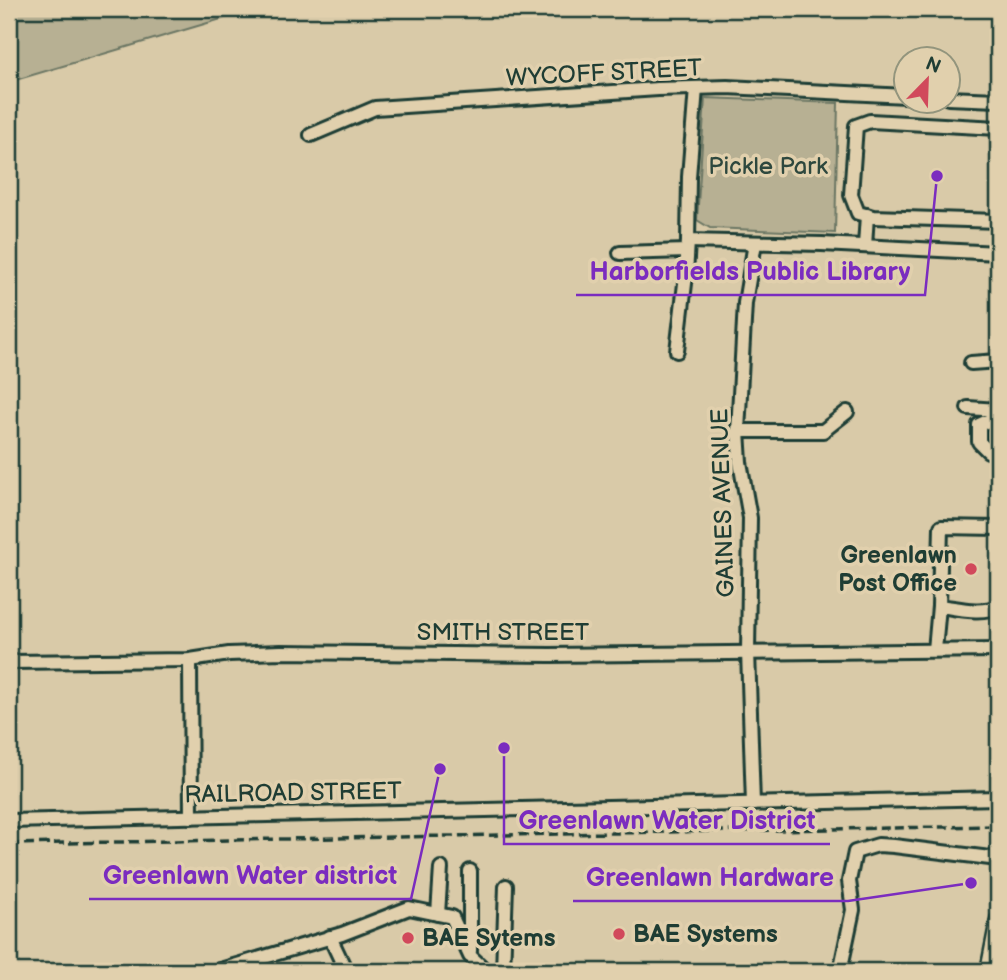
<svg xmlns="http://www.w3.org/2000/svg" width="1007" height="980" viewBox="0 0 1007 980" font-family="'Balsamiq Sans',sans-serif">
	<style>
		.green { fill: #b7b093; stroke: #6b7664; stroke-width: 2 }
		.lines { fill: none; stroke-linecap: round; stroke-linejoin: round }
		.minor-casing { stroke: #1f3d34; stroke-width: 18 }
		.major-casing { stroke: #1f3d34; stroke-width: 19 }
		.minor { stroke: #e1d0ad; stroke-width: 12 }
		.major { stroke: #e1d0ad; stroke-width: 14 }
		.rail { stroke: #1f3d34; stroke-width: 3.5; stroke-dasharray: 10 5; stroke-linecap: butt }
		.poi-dot { fill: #d1495b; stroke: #e1d0ad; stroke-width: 2.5 }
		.labels { text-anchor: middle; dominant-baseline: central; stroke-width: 7; stroke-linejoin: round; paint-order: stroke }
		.street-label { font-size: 24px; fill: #1f3d34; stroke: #e1d0ad }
		.park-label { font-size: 24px; fill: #2e483e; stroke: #e1d0ad }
		.poi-label { font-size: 24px; font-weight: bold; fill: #1f3d34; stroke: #e1d0ad; text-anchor: start }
		.leader { fill: none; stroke: #7b2cbf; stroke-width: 2.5 }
		.callout-dot { fill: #7b2cbf; stroke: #e1d0ad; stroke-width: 2.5 }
		.callout-label { font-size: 26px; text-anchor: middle; font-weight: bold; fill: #7b2cbf; stroke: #e1d0ad; stroke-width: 7; stroke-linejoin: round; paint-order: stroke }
	</style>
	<rect width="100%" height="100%" fill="#d9caa8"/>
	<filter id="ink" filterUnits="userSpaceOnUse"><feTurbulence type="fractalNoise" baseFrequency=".0143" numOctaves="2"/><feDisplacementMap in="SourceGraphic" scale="14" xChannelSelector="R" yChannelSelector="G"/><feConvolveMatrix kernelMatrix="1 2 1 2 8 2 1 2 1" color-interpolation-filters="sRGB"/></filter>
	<g filter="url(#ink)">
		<g class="green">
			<path d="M9,9h246l-246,73z"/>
			<path d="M705,98l133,5 -3,130 -125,-5 -13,-8z"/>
		</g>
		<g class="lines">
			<g class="minor-casing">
				<g id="minor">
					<path d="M696,88l-7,89 -1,64 134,3 176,9"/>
					<path d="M948,98l50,2"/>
					<path d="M998,128l-128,-7 -14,5 -5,69 7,18 15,4 125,4"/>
					<path d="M311,135l64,-27 283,-19 69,-2 179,9"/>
					<path d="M865,246l2,-31"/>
					<path d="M620,253l67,-2"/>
					<path d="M677,351l9,-76 2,-34"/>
					<path d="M971,363l27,-2"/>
					<path d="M968,408l30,2"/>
					<path d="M998,420h-8l-11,5v17l9,9 10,1"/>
					<path d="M738,431h85l24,-19"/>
					<path d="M939,606l2,-79 57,1"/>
					<path d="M935,650l4,-44c18,2 43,9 59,0"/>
					<path d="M190,660l1,157"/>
					<path d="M9,662l181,-2 39,-6 52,-2 269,3 448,-5"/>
					<path d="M753,804l-5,-153 2,-133 -10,-56 -2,-31 7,-128 10,-60"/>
					<path d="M9,821l989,-23"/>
					<path d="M438,914l3,-46"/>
					<path d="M330,937l16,34"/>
					<path d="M470,951v-80"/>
					<path d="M841,967l12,-57 -4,-29 6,-29 23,-7 16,1 104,13"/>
					<path d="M217,971l125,-37 67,-26 43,9 18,39 16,15"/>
					<path d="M503,971l3,-85"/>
				</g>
			</g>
			<g class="major-casing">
				<path id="major" d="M988,971l10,-51"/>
			</g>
			<use href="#minor" class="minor"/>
			<use href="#major" class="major"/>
			<path class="rail" d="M9,844l989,-18"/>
		</g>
	</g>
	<g class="poi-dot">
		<circle cx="971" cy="569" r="7"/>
		<circle cx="619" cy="934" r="7"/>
		<circle cx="408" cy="938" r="7"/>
	</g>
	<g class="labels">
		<g class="street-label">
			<text transform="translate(604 73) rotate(-3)">WYCOFF STREET</text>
			<text transform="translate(723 503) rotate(-92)">GAINES AVENUE</text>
			<text x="503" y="632">SMITH STREET</text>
			<text transform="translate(293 793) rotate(-1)">RAILROAD STREET</text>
		</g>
		<g class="park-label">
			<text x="768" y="166">Pickle Park</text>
		</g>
		<g class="poi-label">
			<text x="957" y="555" text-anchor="end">Greenlawn<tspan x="957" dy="28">Post Office</tspan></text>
			<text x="633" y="934">BAE Systems</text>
			<text x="422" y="938">BAE Sytems</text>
		</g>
	</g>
	<path class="leader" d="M937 176L925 295H576M504 748L504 844H830M440 769L411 899H89M971 883L848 901H573"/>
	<g class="callout-dot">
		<circle cx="937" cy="176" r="7"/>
		<circle cx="504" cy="748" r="7"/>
		<circle cx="440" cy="769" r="7"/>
		<circle cx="971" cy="883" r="7"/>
	</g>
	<g class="callout-label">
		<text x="750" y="280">Harborfields Public Library</text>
		<text x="667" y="829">Greenlawn Water District</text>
		<text x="250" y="884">Greenlawn Water district</text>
		<text x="710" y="886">Greenlawn Hardware</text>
	</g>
	<rect width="1007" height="980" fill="none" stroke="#e1d0ad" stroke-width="35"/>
	<rect x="18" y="18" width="972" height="945" fill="none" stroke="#1f3d34" stroke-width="2.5" filter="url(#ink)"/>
	<g transform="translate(927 80) rotate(23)"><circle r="33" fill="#e1d0ad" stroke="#93957d" stroke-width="2"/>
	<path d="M0-5L12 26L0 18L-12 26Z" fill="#d1495b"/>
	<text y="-10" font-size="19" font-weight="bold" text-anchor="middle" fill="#1f3d34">N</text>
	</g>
</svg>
